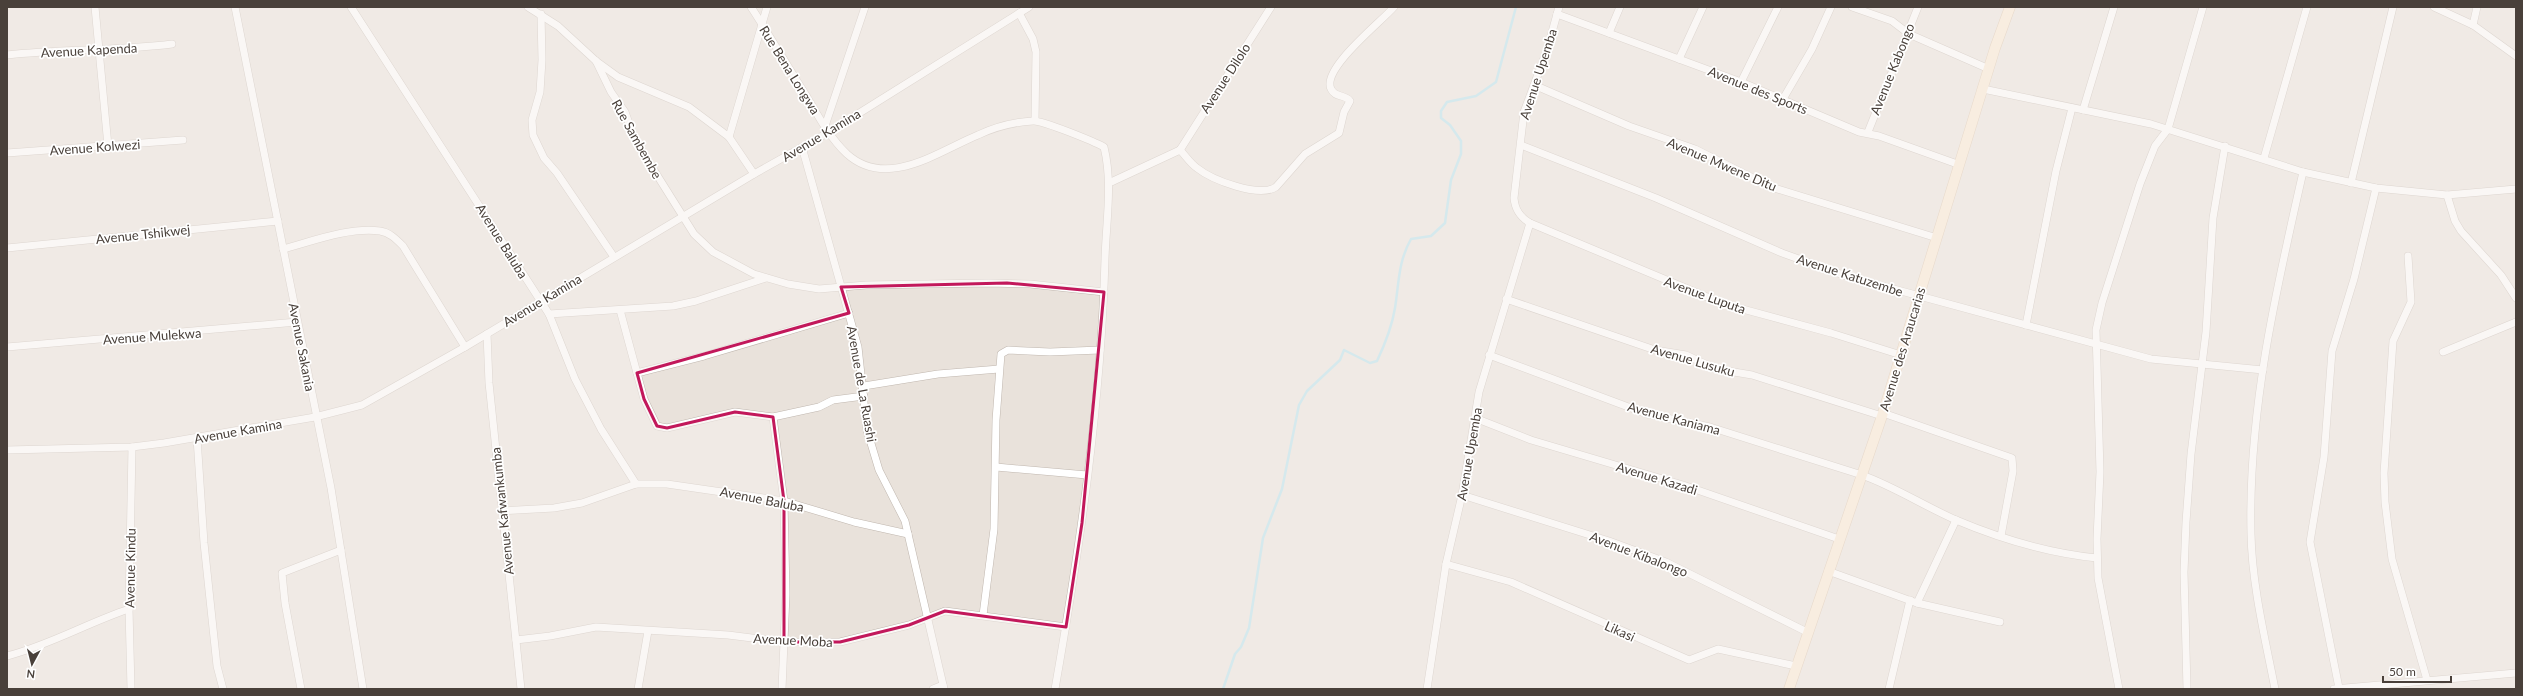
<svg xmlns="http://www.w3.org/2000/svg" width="2523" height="696" viewBox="0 0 2523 696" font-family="Lato,sans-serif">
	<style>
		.residential { fill: #e9e2db }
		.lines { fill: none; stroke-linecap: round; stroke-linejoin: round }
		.stream { stroke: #aee0ed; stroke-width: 2.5 }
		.street-casing { stroke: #c0b7af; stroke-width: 8 }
		.secondary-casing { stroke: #d4bda1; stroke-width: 11 }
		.street { stroke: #fff; stroke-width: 7 }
		.secondary { stroke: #fbe8d0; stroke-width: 10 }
		.marked { fill: none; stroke: #c2185b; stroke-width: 3; stroke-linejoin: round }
		.labels { text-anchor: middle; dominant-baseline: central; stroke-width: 3.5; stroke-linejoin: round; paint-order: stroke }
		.street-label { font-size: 13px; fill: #49403a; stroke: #fff }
	</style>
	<rect width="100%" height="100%" fill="#f5f1ec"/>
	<rect class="residential" x="7" y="7" width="2509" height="682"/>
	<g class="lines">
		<path class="stream" d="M1223,689l12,-35 6,-7 8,-19 14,-90 19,-49 17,-84 8,-14 33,-31 4,-10 26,13 7,-2c8,-17 15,-34 18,-53 4,-25 3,-46 16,-69l20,-3 14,-13 6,-43 10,-26v-13l-11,-16 -9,-7v-7l6,-9 29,-6 20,-14 20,-75"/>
		<g class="street-casing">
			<g id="street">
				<path d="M95,7l13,139"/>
				<path d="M235,7l96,481 32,201"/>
				<path d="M351,7l198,307 26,65 26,50 35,55"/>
				<path d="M528,7l30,19 38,35 22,16 71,30 40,30"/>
				<path d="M751,7c19,29 37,60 56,90 11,19 23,41 40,57 40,36 92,-3 131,-19 17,-8 36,-13 55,-14 9,-1 62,21 71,26 9,37 2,75 1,112 -4,144 -25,288 -50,430"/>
				<path d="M1559,7l-12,43 -23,62 -10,86c1,12 6,19 16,25l194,81 107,29 70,22"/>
				<path d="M1852,7l40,14 17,13 80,35"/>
				<path d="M2434,7l39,18 43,31"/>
				<path d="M1019,13l14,26 3,13 -1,68"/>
				<path d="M541,14l1,46 -2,32 -8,28 1,15 11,23 13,15 57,84"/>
				<path d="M1557,14l184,68 118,50 20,4 81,29"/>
				<path d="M2473,25l4,-18"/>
				<path d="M1609,33l11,-26"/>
				<path d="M7,55c55,-6 110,-4 165,-11"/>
				<path d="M1679,59l24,-52"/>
				<path d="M596,61l15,31 14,20 10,28 59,94 19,18 41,22 34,10 31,5 47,-4 123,-2 41,1 74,8"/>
				<path d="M1741,82l37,-75"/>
				<path d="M1534,85l95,41 66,23 76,38 166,51"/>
				<path d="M1983,89l168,35 152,48 73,16 71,7 69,-6"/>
				<path d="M1783,99l29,-50 19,-42"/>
				<path d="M2083,110l31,-103"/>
				<path d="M825,126l40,-119"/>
				<path d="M1868,132l50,-125"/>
				<path d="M1521,145l135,53 126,55 64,23 305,83 112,11"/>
				<path d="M802,147l56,200 9,83 12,40 26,51 39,168"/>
				<path d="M1180,150c5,5 10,13 17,18 15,12 62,30 79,19l29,-33 34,-21 5,-21 6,-11c-5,-7 -15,-3 -19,-12 -10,-20 50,-67 63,-82"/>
				<path d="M1180,150l91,-143"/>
				<path d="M7,153l176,-13"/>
				<path d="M2264,158l43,-151"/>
				<path d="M754,174l-25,-37 38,-130"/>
				<path d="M1109,183l71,-33"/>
				<path d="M2351,183l42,-176"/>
				<path d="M2447,195l8,26 6,10 40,44 15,23"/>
				<path d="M7,248l271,-27"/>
				<path d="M283,249c30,-8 66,-22 97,-18 9,1 16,8 23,15l62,101"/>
				<path d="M2408,256l3,46 -18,39 -9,132 1,29 7,57 35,121"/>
				<path d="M1506,299l149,51 31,5 30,14 36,6 130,41"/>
				<path d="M620,310l24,89 13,27 10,2 68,-16 38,5 46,-10 14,-7 31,-4"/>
				<path d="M549,314l124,-8 23,-5 70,-23"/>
				<path d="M2026,325l30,-154 16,-63"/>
				<path d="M487,334l2,49 32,306"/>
				<path d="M7,347l290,-25"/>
				<path d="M2443,352l73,-30"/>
				<path d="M1489,355l158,59 63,13 152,48c33,12 62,31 94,45 45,19 92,33 141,38"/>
				<path d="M637,373l67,-17 145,-43"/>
				<path d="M864,386l74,-12 61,-5"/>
				<path d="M1883,413l129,45 1,13 -12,65"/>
				<path d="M773,417l11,84 2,93 -4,95"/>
				<path d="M1475,418l56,22 152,45 156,54"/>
				<path d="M197,438l7,105 13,123 6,23"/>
				<path d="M7,450l125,-3 32,-4 151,-26 47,-12 103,-58 289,-173 75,-42 200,-125"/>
				<path d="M996,467l91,8"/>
				<path d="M1462,495l147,46 57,21 141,70"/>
				<path d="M501,511l53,-3 28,-5 54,-19h31l117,17 70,21 54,12"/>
				<path d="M1446,564l65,18 178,78 29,-11 78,17"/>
				<path d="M1828,571l89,32 83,19"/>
				<path d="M1917,603l39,-83"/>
				<path d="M983,615l11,-86 2,-109 5,-66 7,-4 42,2 50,-2"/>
				<path d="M516,640l34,-4 46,-9 132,8 56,7h56l69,-17 36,-14 121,16"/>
				<path d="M7,656c43,-11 80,-33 122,-47"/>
				<path d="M2339,688l-29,-146 14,-85 8,-106 22,-72 22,-91"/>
				<path d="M131,689l-2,-80 3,-162"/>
				<path d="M301,689l-16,-86 -3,-30 59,-23"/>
				<path d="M638,689l10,-58"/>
				<path d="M933,689l10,-4"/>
				<path d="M1427,689l19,-125 16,-69 17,-103 51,-169"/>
				<path d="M1889,689l21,-89"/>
				<path d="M2119,689l-21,-111 -1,-39 3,-67 -4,-142 6,-27 38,-119 15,-38 13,-17 35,-122"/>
				<path d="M2187,689l-3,-117 2,-50 5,-68 15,-122 7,-114 12,-72"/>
				<path d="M2275,689c-10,-51 -23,-104 -24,-155 -3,-123 25,-244 52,-362"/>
				<path d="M2334,689l182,-16"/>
			</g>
		</g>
		<g class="secondary-casing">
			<path id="secondary" d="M1789,689l94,-276 112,-365 15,-41"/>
		</g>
		<use href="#street" class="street"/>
		<use href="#secondary" class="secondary"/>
	</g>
	<path d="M0 0H2523V696H0ZM1007,283l97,9 -22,231 -16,104 -121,-16 -36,14 -69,17h-56v-141l-11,-84 -38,-5 -68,16 -10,-2 -13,-27 -7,-26 212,-60 -8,-26z" fill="#f5f1ec" fill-opacity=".55" fill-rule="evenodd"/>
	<path class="marked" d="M1007,283l97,9 -22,231 -16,104 -121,-16 -36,14 -69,17h-56v-141l-11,-84 -38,-5 -68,16 -10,-2 -13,-27 -7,-26 212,-60 -8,-26z"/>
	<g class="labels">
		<g class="street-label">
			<text transform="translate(89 50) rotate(-3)">Avenue Kapenda</text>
			<text transform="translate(1892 69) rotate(-68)">Avenue Kabongo</text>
			<text transform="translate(790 70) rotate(58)">Rue Bena Longwa</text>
			<text transform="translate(1538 74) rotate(-72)">Avenue Upemba</text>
			<text transform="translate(1225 78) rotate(-57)">Avenue Dilolo</text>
			<text transform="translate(1758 90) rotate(22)">Avenue des Sports</text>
			<text transform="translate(821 135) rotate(-31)">Avenue Kamina</text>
			<text transform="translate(637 139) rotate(61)">Rue Sambembe</text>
			<text transform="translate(95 147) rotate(-4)">Avenue Kolwezi</text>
			<text transform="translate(1722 164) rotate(23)">Avenue Mwene Ditu</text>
			<text transform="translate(143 234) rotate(-6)">Avenue Tshikwej</text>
			<text transform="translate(502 241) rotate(58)">Avenue Baluba</text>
			<text transform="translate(1850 275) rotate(18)">Avenue Katuzembe</text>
			<text transform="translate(1705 295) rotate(20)">Avenue Luputa</text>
			<text transform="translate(542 300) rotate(-31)">Avenue Kamina</text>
			<text transform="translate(152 336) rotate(-4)">Avenue Mulekwa</text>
			<text transform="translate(302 347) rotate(79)">Avenue Sakania</text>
			<text transform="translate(1902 349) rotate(-73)">Avenue des Araucarias</text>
			<text transform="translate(1693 360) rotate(16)">Avenue Lusuku</text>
			<text transform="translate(862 384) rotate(80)">Avenue de La Ruashi</text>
			<text transform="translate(1674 418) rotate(15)">Avenue Kaniama</text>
			<text transform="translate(238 431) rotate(-10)">Avenue Kamina</text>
			<text transform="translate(1469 454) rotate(-80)">Avenue Upemba</text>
			<text transform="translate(1657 478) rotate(17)">Avenue Kazadi</text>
			<text transform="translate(762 499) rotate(11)">Avenue Baluba</text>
			<text transform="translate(502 511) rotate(-96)">Avenue Kafwankumba</text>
			<text transform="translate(1639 554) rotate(21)">Avenue Kibalongo</text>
			<text transform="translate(130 568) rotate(-89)">Avenue Kindu</text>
			<text transform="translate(1620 631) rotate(24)">Likasi</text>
			<text transform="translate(793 640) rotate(3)">Avenue Moba</text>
		</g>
	</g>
	<rect width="2523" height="696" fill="none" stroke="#49403a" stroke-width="16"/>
	<g transform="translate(32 664) rotate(187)" stroke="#ffffff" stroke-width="3" paint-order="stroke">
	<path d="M0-3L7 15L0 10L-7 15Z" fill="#49403a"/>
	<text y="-6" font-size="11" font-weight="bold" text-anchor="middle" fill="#49403a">N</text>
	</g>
	<path d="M2383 676v6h68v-6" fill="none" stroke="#49403a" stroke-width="2"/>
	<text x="2389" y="676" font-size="12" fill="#49403a" stroke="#ffffff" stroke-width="3" paint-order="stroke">50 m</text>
</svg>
